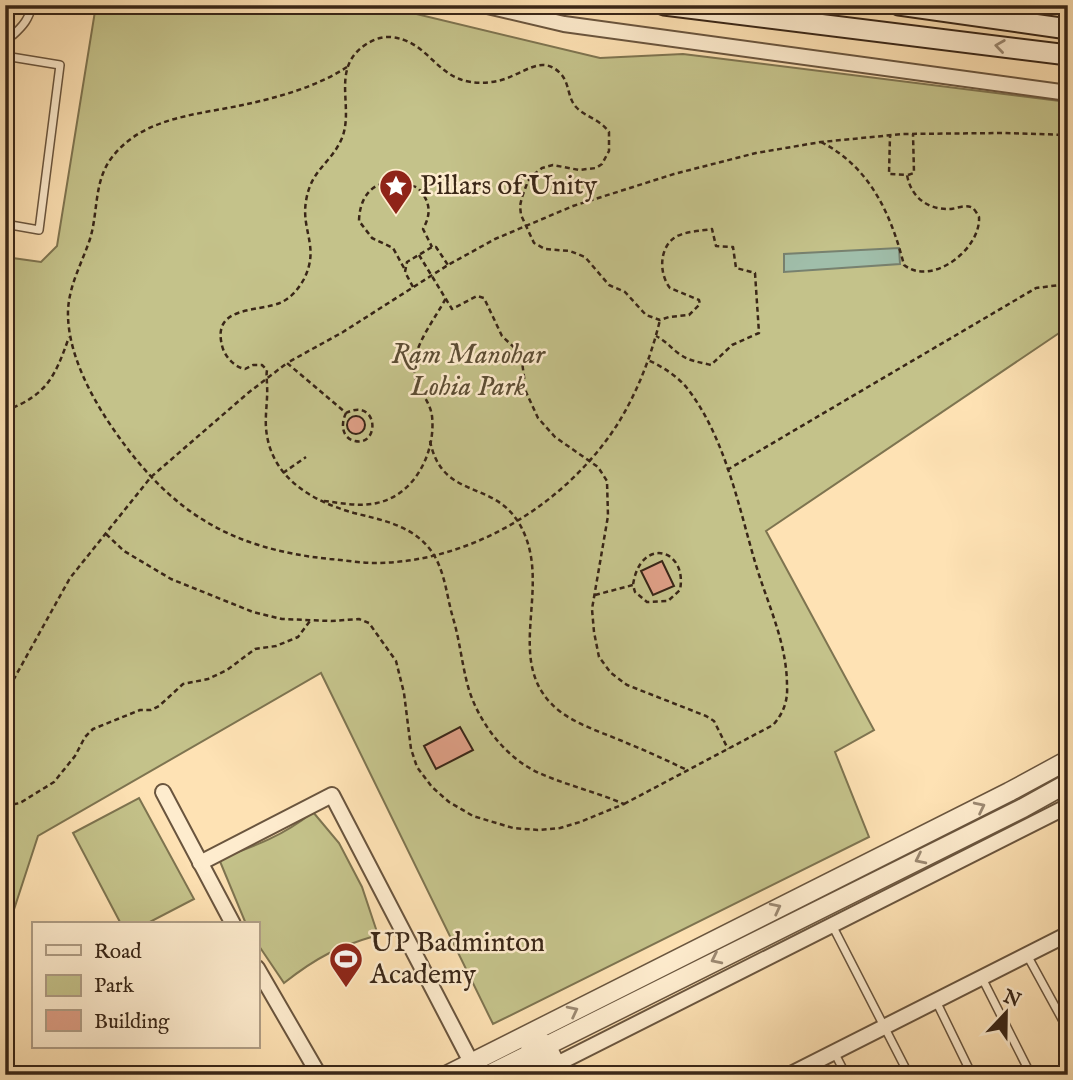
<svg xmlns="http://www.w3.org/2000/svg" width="1073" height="1080" viewBox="0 0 1073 1080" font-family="'IM FELL English',serif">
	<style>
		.green { fill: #c4c28a; stroke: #7e7450; stroke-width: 2 }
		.water { fill: #a0beaa; stroke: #77816f; stroke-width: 2 }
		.building { fill: #de9f86; stroke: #392617; stroke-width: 2 }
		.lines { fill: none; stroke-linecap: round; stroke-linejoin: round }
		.service-casing { stroke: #6a553e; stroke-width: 10 }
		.minor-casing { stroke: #6a553e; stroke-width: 18 }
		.tertiary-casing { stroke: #6a553e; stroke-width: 21 }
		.secondary-casing { stroke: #392617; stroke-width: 23 }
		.path { stroke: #392617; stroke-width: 2.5; stroke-dasharray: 5 3.5; stroke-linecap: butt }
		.service { stroke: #feecce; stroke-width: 7 }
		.minor { stroke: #feecce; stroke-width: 14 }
		.tertiary { stroke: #feecce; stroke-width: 18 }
		.secondary { stroke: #feecce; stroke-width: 19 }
		.oneway { stroke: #9c8972 }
		.labels { text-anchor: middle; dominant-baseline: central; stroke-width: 5; stroke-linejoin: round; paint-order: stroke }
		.poi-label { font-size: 28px; fill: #392617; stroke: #feecce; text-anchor: start }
		.park-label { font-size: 28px; font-style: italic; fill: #5c4d34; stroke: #feecce }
	</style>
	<rect width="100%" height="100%" fill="#fee2b4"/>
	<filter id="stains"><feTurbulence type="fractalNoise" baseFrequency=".00286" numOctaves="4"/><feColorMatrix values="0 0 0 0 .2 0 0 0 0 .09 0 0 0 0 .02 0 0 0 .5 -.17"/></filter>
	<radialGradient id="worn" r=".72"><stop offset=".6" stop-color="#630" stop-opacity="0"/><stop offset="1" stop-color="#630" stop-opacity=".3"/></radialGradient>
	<g class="green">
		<path d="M96,5h283l221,53 83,-4 385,48v225l-302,204 108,199 -39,22 34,85 -376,187 -172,-351 -283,163 -33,101v-680l36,5 16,-16z"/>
		<path d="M139,798l55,101 -48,25h-25l-48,-91z"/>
		<path d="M313,812l26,31 23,44 16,48c-41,12 -61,22 -94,48l-27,-40v-19h-11l-27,-65c36,-13 64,-23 94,-47z"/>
	</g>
	<path class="water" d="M899,248l1,16 -116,8v-18z"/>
	<g class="building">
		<circle cx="356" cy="425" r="9"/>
		<path d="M662,561l12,25 -21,9 -12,-24z"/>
		<path d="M460,727l13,23 -37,19 -12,-23z"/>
	</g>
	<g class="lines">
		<g class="service-casing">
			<g id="service">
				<path d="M5,34l8,1c10,-9 16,-16 19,-30"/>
				<path d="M5,56l55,9 -21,165 -34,-6"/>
				<path d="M832,925l77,150"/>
				<path d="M1027,955l41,75"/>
				<path d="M982,978l49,97"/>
				<path d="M936,1001l36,74"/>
				<path d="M834,1052l12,23"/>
			</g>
		</g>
		<g class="minor-casing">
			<g id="minor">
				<path d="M483,5l81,19 504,69"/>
				<path d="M163,792l70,132"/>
				<path d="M200,863l132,-68 139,267"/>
				<path d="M257,968l62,107"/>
				<path d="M547,1069l521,-263"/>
				<path d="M789,1075l279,-141"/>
			</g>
		</g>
		<g class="tertiary-casing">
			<g id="tertiary">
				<path d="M537,1039l9,6 15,30"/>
				<path d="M530,1043l1,10 11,22"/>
				<path d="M447,1075l562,-283 59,-32"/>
				<path d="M488,1075l535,-267 45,-25"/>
			</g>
		</g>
		<g class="secondary-casing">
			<g id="secondary">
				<path d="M664,5l404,50"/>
				<path d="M899,5l169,24"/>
			</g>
		</g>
		<g class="path">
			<path d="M347,67c-29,19 -67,30 -100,37 -48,11 -106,12 -137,56 -16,23 -12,53 -20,79 -8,24 -21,46 -22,72 -1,42 24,88 48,122 57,81 116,116 214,126 14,1 29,4 44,4 96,0 191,-58 243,-138 20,-32 34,-68 43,-105"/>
			<path d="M821,142c49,25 70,72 83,123 28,22 77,-16 75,-48 -1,-2 -4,-7 -6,-9 -7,-4 -15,0 -22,1 -24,1 -40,-12 -44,-34l-18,-1 1,-38"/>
			<path d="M908,175l6,-2 -1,-39"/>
			<path d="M419,255l33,54 25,-13 7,2 18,38 19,18 5,38 12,26 17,19 43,30 9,14 1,35 -16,93 2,23 5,25 12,16 16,12 79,31 8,5 14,28"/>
			<path d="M404,268l-11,-20 -21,-10 -13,-17c1,-37 29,-47 59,-33 12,13 14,25 5,41l9,18"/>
			<path d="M413,287l-8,-15 2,-10 25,-15h4l12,18"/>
			<path d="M5,411c42,-16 50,-34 64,-74"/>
			<path d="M346,413c-5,10 -5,25 9,28 25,6 24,-44 -9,-28l-59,-50 56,-31 105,-67 47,-26 78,-33 101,-32 82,-21 65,-11 82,-8 102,-1 63,2"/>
			<path d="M430,441c12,58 60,39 87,79 42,64 -21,144 45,193 20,14 45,21 67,31 20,8 39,17 58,26"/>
			<path d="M727,470l309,-182 32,-4"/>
			<path d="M283,473l23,-16"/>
			<path d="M324,501c17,2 36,6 53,2 38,-8 59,-51 55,-87 -2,-16 -17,-29 -18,-45 -2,-24 21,-52 32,-73"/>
			<path d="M106,534l18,17 47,28 82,33 29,7 49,2 28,-2 10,4 27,38 8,32 7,56 6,18 15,20 17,15 24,14 40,12 25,2 22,-2 20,-6 44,-18c-28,-12 -58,-19 -85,-31 -33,-15 -59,-49 -70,-83 -7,-24 -9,-49 -16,-72 -7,-24 -8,-50 -24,-70 -19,-23 -47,-28 -75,-35 -43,-12 -84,-36 -88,-85 -1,-15 2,-29 1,-43 0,-6 -1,-9 0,-15l-5,-5h-9l-8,4c-10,-2 -18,-10 -22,-20 -14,-45 36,-36 59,-47 10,-5 17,-14 22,-23 16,-32 -3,-48 2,-78 5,-32 25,-37 36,-63 12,-30 -10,-66 19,-90 7,-6 19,-12 29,-11 38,3 45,40 81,45 13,2 29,0 41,-6 17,-7 32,-19 48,-3 10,10 7,24 16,34 9,10 24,12 33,25v19l-7,13 -6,4 -17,2 -26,-5 -11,3 -9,7 -5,6 -6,16 -2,9 1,9 13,28 11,6 25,2 15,6 24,28 16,7 21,23 14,5 9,-3 20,-2 11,-11 -1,-4 -29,-12c-11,-14 -11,-39 4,-50 10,-7 27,-7 38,-9l4,17 17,1 3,21 19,5 4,60 -27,12 -21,20c-12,-3 -23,-4 -33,-12 -8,-6 -12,-12 -22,-17"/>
			<path d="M595,595l38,-10 2,7 12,10 21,-1 12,-11c8,-42 -40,-54 -47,-5"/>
			<path d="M5,695l65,-117 81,-101 97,-84 39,-30"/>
			<path d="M624,804l149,-79c10,-11 15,-24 14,-39 0,-44 -20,-83 -32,-124 -17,-58 -30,-125 -68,-174 -10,-12 -24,-21 -39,-28"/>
			<path d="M5,806l15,-3 34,-21 21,-26 10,-19 8,-8 47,-19h11l8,-4 24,-22 25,-5 19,-9 28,-21 21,-3 22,-9 12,-16"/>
		</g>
		<use href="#service" class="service"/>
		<use href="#minor" class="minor"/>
		<use href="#tertiary" class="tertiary"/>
		<use href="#secondary" class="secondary"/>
	</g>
	<defs><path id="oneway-chevron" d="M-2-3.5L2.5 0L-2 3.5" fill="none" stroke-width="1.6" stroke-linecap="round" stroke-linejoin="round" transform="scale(1.75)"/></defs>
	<g class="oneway">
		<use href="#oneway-chevron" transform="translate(1000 46) rotate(-172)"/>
		<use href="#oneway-chevron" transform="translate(980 807) rotate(-26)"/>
		<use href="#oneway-chevron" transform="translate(920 859) rotate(154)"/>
		<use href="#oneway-chevron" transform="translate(776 908) rotate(-27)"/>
		<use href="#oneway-chevron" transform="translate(716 959) rotate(154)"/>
		<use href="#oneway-chevron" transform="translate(573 1011) rotate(-27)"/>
	</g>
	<defs>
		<g id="sight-pin" transform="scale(1.75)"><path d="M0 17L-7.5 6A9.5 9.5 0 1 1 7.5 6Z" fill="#8f2418" stroke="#feecce"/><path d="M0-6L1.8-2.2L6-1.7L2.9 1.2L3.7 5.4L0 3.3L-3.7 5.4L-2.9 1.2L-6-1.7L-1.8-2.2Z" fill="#fff"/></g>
		<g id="stadium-pin" transform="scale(1.75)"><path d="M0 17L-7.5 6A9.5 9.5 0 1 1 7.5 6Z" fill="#8f2418" stroke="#feecce"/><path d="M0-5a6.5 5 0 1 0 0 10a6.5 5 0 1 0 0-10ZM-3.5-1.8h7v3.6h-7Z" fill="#fff"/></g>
	</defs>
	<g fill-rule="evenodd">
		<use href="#sight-pin" x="396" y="186"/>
		<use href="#stadium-pin" x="346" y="959"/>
	</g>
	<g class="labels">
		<g class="poi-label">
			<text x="420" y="186">Pillars of Unity</text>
			<text x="370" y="943">UP Badminton<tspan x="370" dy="32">Academy</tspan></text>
		</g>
		<g class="park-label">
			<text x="468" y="355">Ram Manohar<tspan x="468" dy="32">Lohia Park</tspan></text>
		</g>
	</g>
	<rect width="1073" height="1080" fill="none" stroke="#fee2b4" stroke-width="28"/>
	<rect x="7" y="7" width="1059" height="1066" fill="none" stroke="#392617" stroke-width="3.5"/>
	<rect x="14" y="14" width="1045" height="1052" fill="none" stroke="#392617" stroke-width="2"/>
	<rect x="32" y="922" width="228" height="126" fill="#feecce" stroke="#af9d85" stroke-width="2"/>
	<rect x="46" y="945" width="35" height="10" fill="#feecce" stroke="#af9d85" stroke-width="2"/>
	<text x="94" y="958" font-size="21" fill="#392617">Road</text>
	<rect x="46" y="975" width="35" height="21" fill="#c4c28a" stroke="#af9d85" stroke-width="2"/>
	<text x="94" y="992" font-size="21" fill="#392617">Park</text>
	<rect x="46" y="1010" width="35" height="21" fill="#de9f86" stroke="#af9d85" stroke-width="2"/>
	<text x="94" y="1028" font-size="21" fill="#392617">Building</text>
	<g transform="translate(1006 1013) rotate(22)" stroke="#feecce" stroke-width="5" paint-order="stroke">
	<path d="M0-5L12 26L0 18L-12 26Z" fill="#392617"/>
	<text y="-10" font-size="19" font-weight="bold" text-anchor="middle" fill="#392617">N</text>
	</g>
	<rect width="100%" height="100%" filter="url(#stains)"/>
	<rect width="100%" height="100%" fill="url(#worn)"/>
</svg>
